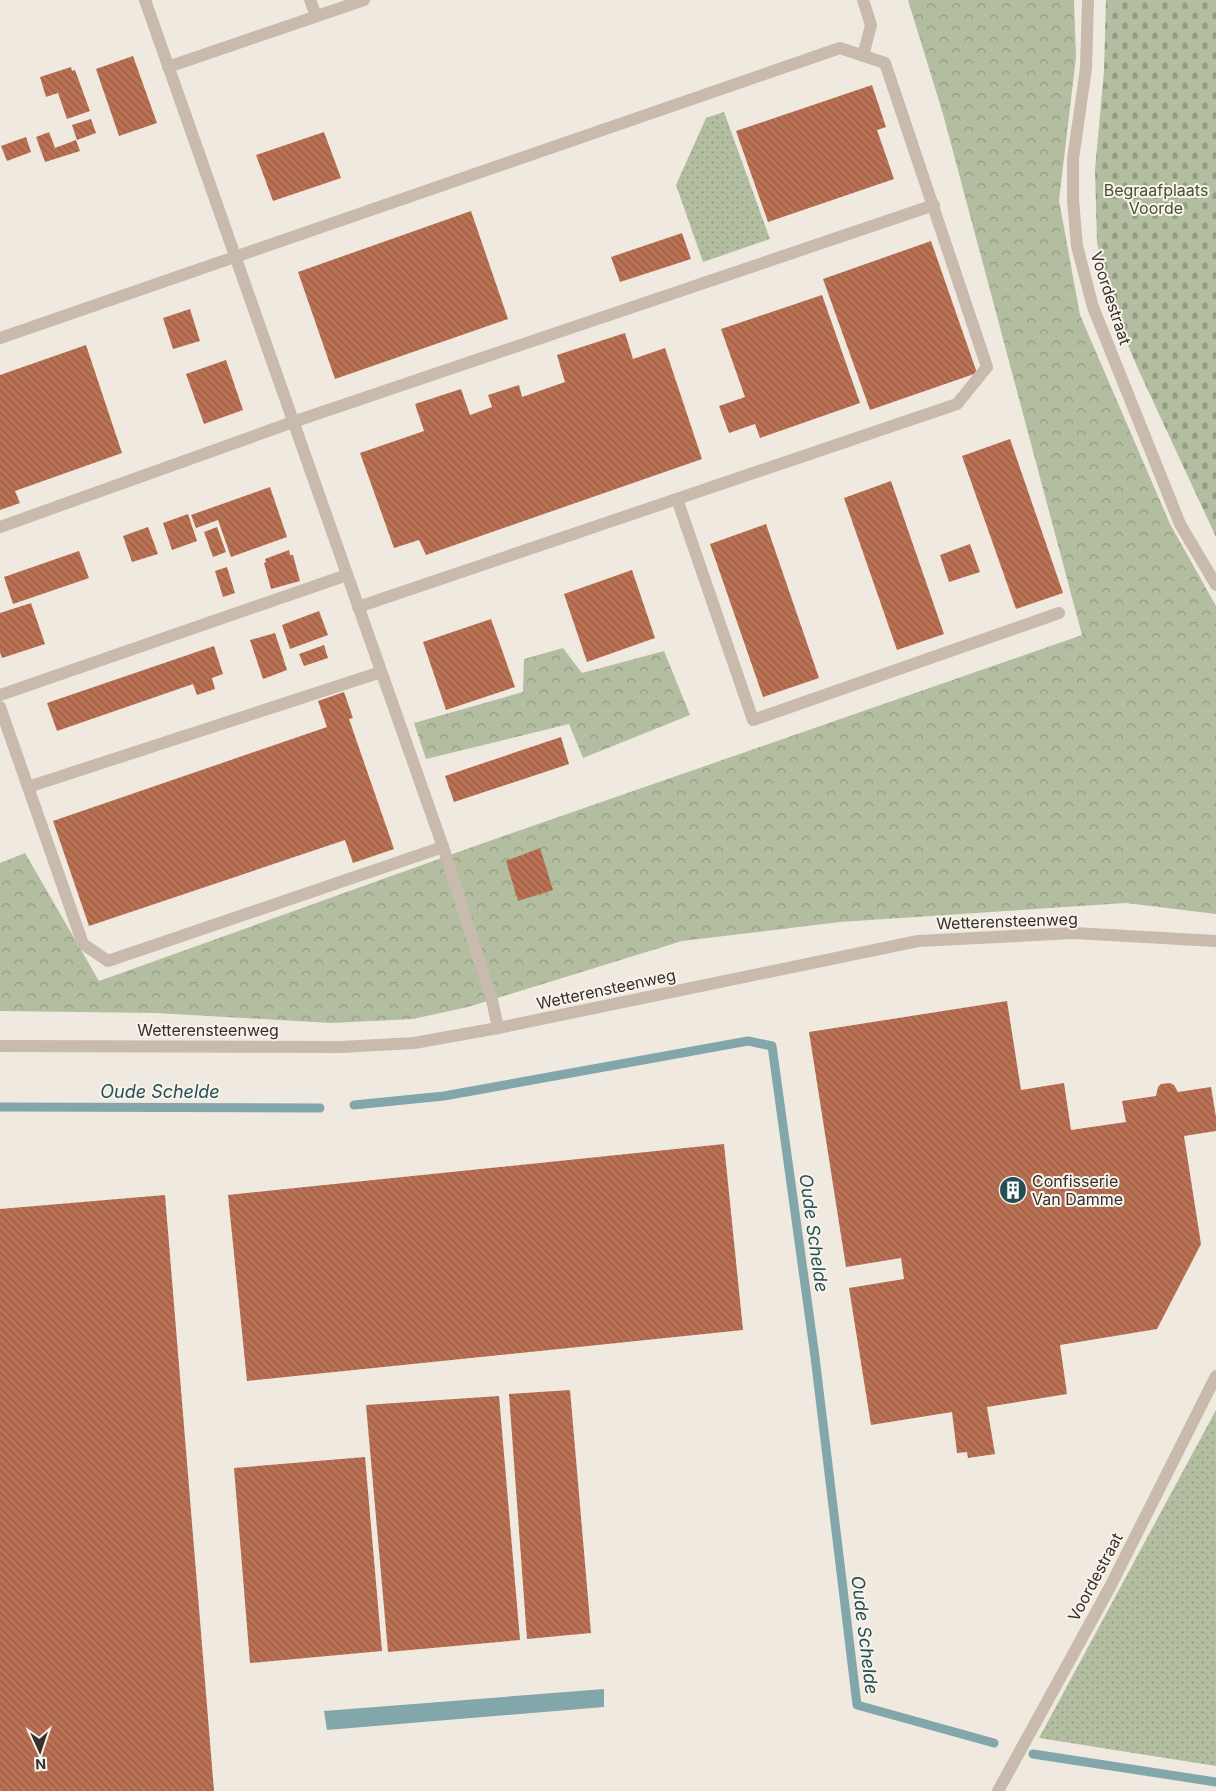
<svg xmlns="http://www.w3.org/2000/svg" width="1216" height="1791" viewBox="0 0 1216 1791" font-family="Inter,sans-serif">
	<style>
		.green { fill: url(#green-dots) }
		.forest { fill: url(#forest-crowns) }
		.cemetery { fill: url(#cemetery-stones) }
		.water { fill: #81a7ab }
		.lines { fill: none; stroke-linecap: round; stroke-linejoin: round }
		.stream { stroke: #81a7ab; stroke-width: 9 }
		.building { fill: url(#building-back-hatch) }
		.service { stroke: #c8baac; stroke-width: 12 }
		.minor { stroke: #c8baac; stroke-width: 12 }
		.tertiary { stroke: #c8baac; stroke-width: 12 }
		.labels { text-anchor: middle; dominant-baseline: central; stroke-width: 4; stroke-linejoin: round; paint-order: stroke }
		.park-label { font-size: 16px; fill: #455230; stroke: #f8f3eb }
		.street-label { font-size: 16px; fill: #362f2a; stroke: #f8f3eb }
		.poi-label { font-size: 16px; fill: #362f2a; stroke: #f8f3eb; text-anchor: start }
		.water-label { font-size: 18px; font-style: italic; fill: #244f54; stroke: #f8f3eb }
	</style>
	<defs>
		<pattern id="green-dots" width="8" height="8" patternUnits="userSpaceOnUse" patternTransform="scale(1.25)"><rect width="8" height="8" fill="#b3bea0"/><path d="M2 2h.1M6 6h.1" fill="none" stroke="#929b83" stroke-width="1.8" stroke-linecap="round"/></pattern>
		<pattern id="forest-crowns" width="20" height="18" patternUnits="userSpaceOnUse" patternTransform="scale(1.25)"><rect width="20" height="18" fill="#b3bea0"/><path d="M2 6a3 3 0 1 1 6 0M12 15a3 3 0 1 1 6 0" fill="none" stroke="#929b83"/></pattern>
		<pattern id="cemetery-stones" width="16" height="16" patternUnits="userSpaceOnUse" patternTransform="scale(1.25)"><rect width="16" height="16" fill="#b3bea0"/><path d="M2 7V4a2 2 0 0 1 4 0v3zM10 15v-3a2 2 0 0 1 4 0v3z" fill="#929b83"/></pattern>
		<pattern id="building-back-hatch" width="6" height="6" patternUnits="userSpaceOnUse" patternTransform="scale(1.25)"><rect width="6" height="6" fill="#ba7154"/><path d="M-1 5l2 2M0 0l6 6M5-1l2 2" fill="none" stroke="#985d46"/></pattern>
	</defs>
	<rect width="100%" height="100%" fill="#f0e9df"/>
	<g class="green">
		<path d="M724,112l46,127 -67,23 -27,-77 30,-67z"/>
		<path d="M1216,1410v356l-177,-28z"/>
	</g>
	<g class="forest">
		<path d="M908,0h166l2,57 -17,143 21,115 90,209 46,82v308l-90,-11 -286,19 -158,19 -214,66 -55,12 -82,4 -175,-10 -156,-2v-148l25,-10 74,128 376,-135 607,-211 -139,-521z"/>
		<path d="M563,648l19,25 82,-22 26,64 -107,43 -14,-34 -143,35 -12,-36 109,-31 1,-33z"/>
	</g>
	<path class="cemetery" d="M1106,0h110v537l-77,-166 -30,-70 -12,-59 -2,-72 9,-99z"/>
	<path class="water" d="M604,1689v18l-277,23 -3,-19z"/>
	<g class="lines">
		<g class="stream">
			<path d="M354,1105l90,-9 304,-55 24,5 43,311 42,348 137,38"/>
			<path d="M0,1107l320,1"/>
			<path d="M1033,1754l183,28"/>
		</g>
	</g>
	<g class="building">
		<path d="M133,56l24,67 -38,13 -23,-67z"/>
		<path d="M71,67l1,4 3,-1 15,41 -23,8 -9,-26 -12,4 -6,-20z"/>
		<path d="M872,85l14,42 -9,3 17,49 -126,43 -32,-91z"/>
		<path d="M91,119l5,14 -19,7 -5,-15z"/>
		<path d="M49,132l6,16 21,-8 4,11 -35,11 -9,-25z"/>
		<path d="M324,132l17,46 -68,23 -17,-46z"/>
		<path d="M26,137l5,15 -24,9 -6,-15z"/>
		<path d="M471,211l37,108 -173,60 -37,-107z"/>
		<path d="M682,233l9,26 -71,23 -9,-25z"/>
		<path d="M931,241l46,132 -107,37 -47,-131z"/>
		<path d="M822,295l38,108 -100,35 -5,-14 -26,9 -10,-27 26,-9 -24,-68z"/>
		<path d="M190,309l10,32 -27,8 -10,-31z"/>
		<path d="M625,333l8,26 32,-11 37,111 -276,96 -7,-15 -25,8 -34,-95 64,-22 -9,-27 46,-15 9,26 22,-8 -4,-12 31,-10 3,12 43,-15 -8,-27z"/>
		<path d="M86,345l36,108 -107,38 5,12 -20,7v-135z"/>
		<path d="M226,360l17,50 -39,14 -18,-50z"/>
		<path d="M1010,439l53,154 -47,16 -54,-153z"/>
		<path d="M891,481l53,153 -47,16 -53,-152z"/>
		<path d="M270,487l17,50 -56,20 -13,-37 -22,8 -5,-13z"/>
		<path d="M188,514l9,27 -25,9 -9,-27z"/>
		<path d="M766,524l53,154 -56,19 -53,-153z"/>
		<path d="M148,527l10,27 -26,8 -9,-26z"/>
		<path d="M217,527l9,25 -13,5 -9,-25z"/>
		<path d="M970,544l10,28 -31,10 -9,-27z"/>
		<path d="M289,550l1,5h3l7,26 -29,8 -7,-26 2,-1 -1,-3z"/>
		<path d="M79,551l10,27 -76,26 -9,-27z"/>
		<path d="M227,567l8,26 -12,4 -8,-26z"/>
		<path d="M632,570l23,68 -68,24 -23,-68z"/>
		<path d="M31,603l14,41 -43,14 -2,-6v-39z"/>
		<path d="M319,611l9,24 -38,14 -8,-24z"/>
		<path d="M491,619l24,68 -69,23 -23,-68z"/>
		<path d="M275,633l12,37 -24,9 -13,-39z"/>
		<path d="M324,645l4,13 -24,8 -5,-12z"/>
		<path d="M214,646l9,28 -11,4 3,11 -18,6 -4,-11 -136,47 -10,-28z"/>
		<path d="M344,692l9,26 -4,1 45,130 -41,14 -8,-23 -256,86 -36,-105 274,-94 -9,-26z"/>
		<path d="M561,737l8,27 -115,38 -9,-26z"/>
		<path d="M540,848l13,42 -35,11 -12,-40z"/>
		<path d="M1007,1001l14,89 43,-7 7,47 55,-8 -4,-21 34,-5 2,-9 3,-3 9,-1 4,2 4,7 33,-5 5,30v14l-32,5 17,108 -44,85 -97,16 7,49 -80,13 8,47 -27,4 -1,-6 -10,1 -5,-41 -81,13 -22,-137 55,-9 -3,-21 -55,9 -37,-235z"/>
		<path d="M724,1144l19,186 -496,51 -19,-186z"/>
		<path d="M165,1195l49,596h-214v-582z"/>
		<path d="M570,1390l21,243 -64,6 -18,-245z"/>
		<path d="M499,1396l21,244 -132,12 -22,-247z"/>
		<path d="M365,1457l17,194 -132,12 -16,-195z"/>
	</g>
	<g class="lines">
		<g class="service">
			<path d="M145,0l298,847 49,153 6,28"/>
			<path d="M310,0l6,16"/>
			<path d="M863,0l8,25 -8,31"/>
			<path d="M168,67l196,-67"/>
			<path d="M0,338l840,-290 45,15 102,304 -30,37 -599,203"/>
			<path d="M677,499l76,221 306,-107"/>
			<path d="M0,527l293,-105 641,-217"/>
			<path d="M0,695l347,-120"/>
			<path d="M0,707l83,237 25,17 335,-114"/>
			<path d="M28,787l353,-115"/>
		</g>
		<g class="minor">
			<path d="M1088,0l-2,68 -13,91v41l4,46 16,61 87,217 36,61"/>
			<path d="M998,1791l112,-204 106,-211"/>
		</g>
		<path class="tertiary" d="M0,1046l341,1 73,-4 84,-15 420,-87 156,-8 142,8"/>
	</g>
	<defs>
		<g id="building-disc" transform="scale(1.4375)"><circle r="9.5" fill="#244f54" stroke="#f8f3eb"/><path d="M-4-6H4V6H1V3H-1V6H-4ZM-2.5-4.3h1.7v1.8h-1.7ZM.8-4.3h1.7v1.8H.8ZM-2.5-1h1.7V.8h-1.7ZM.8-1h1.7V.8H.8Z" fill="#fff"/></g>
	</defs>
	<g fill-rule="evenodd">
		<use href="#building-disc" x="1013" y="1190"/>
	</g>
	<g class="labels">
		<g class="park-label">
			<text x="1156" y="190">Begraafplaats<tspan x="1156" dy="18">Voorde</tspan></text>
		</g>
		<g class="street-label">
			<text transform="translate(1111 298) rotate(72)">Voordestraat</text>
			<text transform="translate(1007 921) rotate(-2)">Wetterensteenweg</text>
			<text transform="translate(606 989) rotate(-12)">Wetterensteenweg</text>
			<text x="208" y="1030">Wetterensteenweg</text>
			<text transform="translate(1095 1577) rotate(-62)">Voordestraat</text>
		</g>
		<g class="poi-label">
			<text x="1032" y="1181">Confisserie<tspan x="1032" dy="18">Van Damme</tspan></text>
		</g>
		<g class="water-label">
			<text x="160" y="1091">Oude Schelde</text>
			<text transform="translate(814 1233) rotate(82)">Oude Schelde</text>
			<text transform="translate(865 1635) rotate(83)">Oude Schelde</text>
		</g>
	</g>
	<g transform="translate(40 1751) rotate(177)" stroke="#f8f3eb" stroke-width="4" paint-order="stroke">
	<path d="M0-4L9 19L0 12L-9 19Z" fill="#362f2a"/>
	<text y="-8" font-size="14" font-weight="bold" text-anchor="middle" fill="#362f2a">N</text>
	</g>
</svg>
